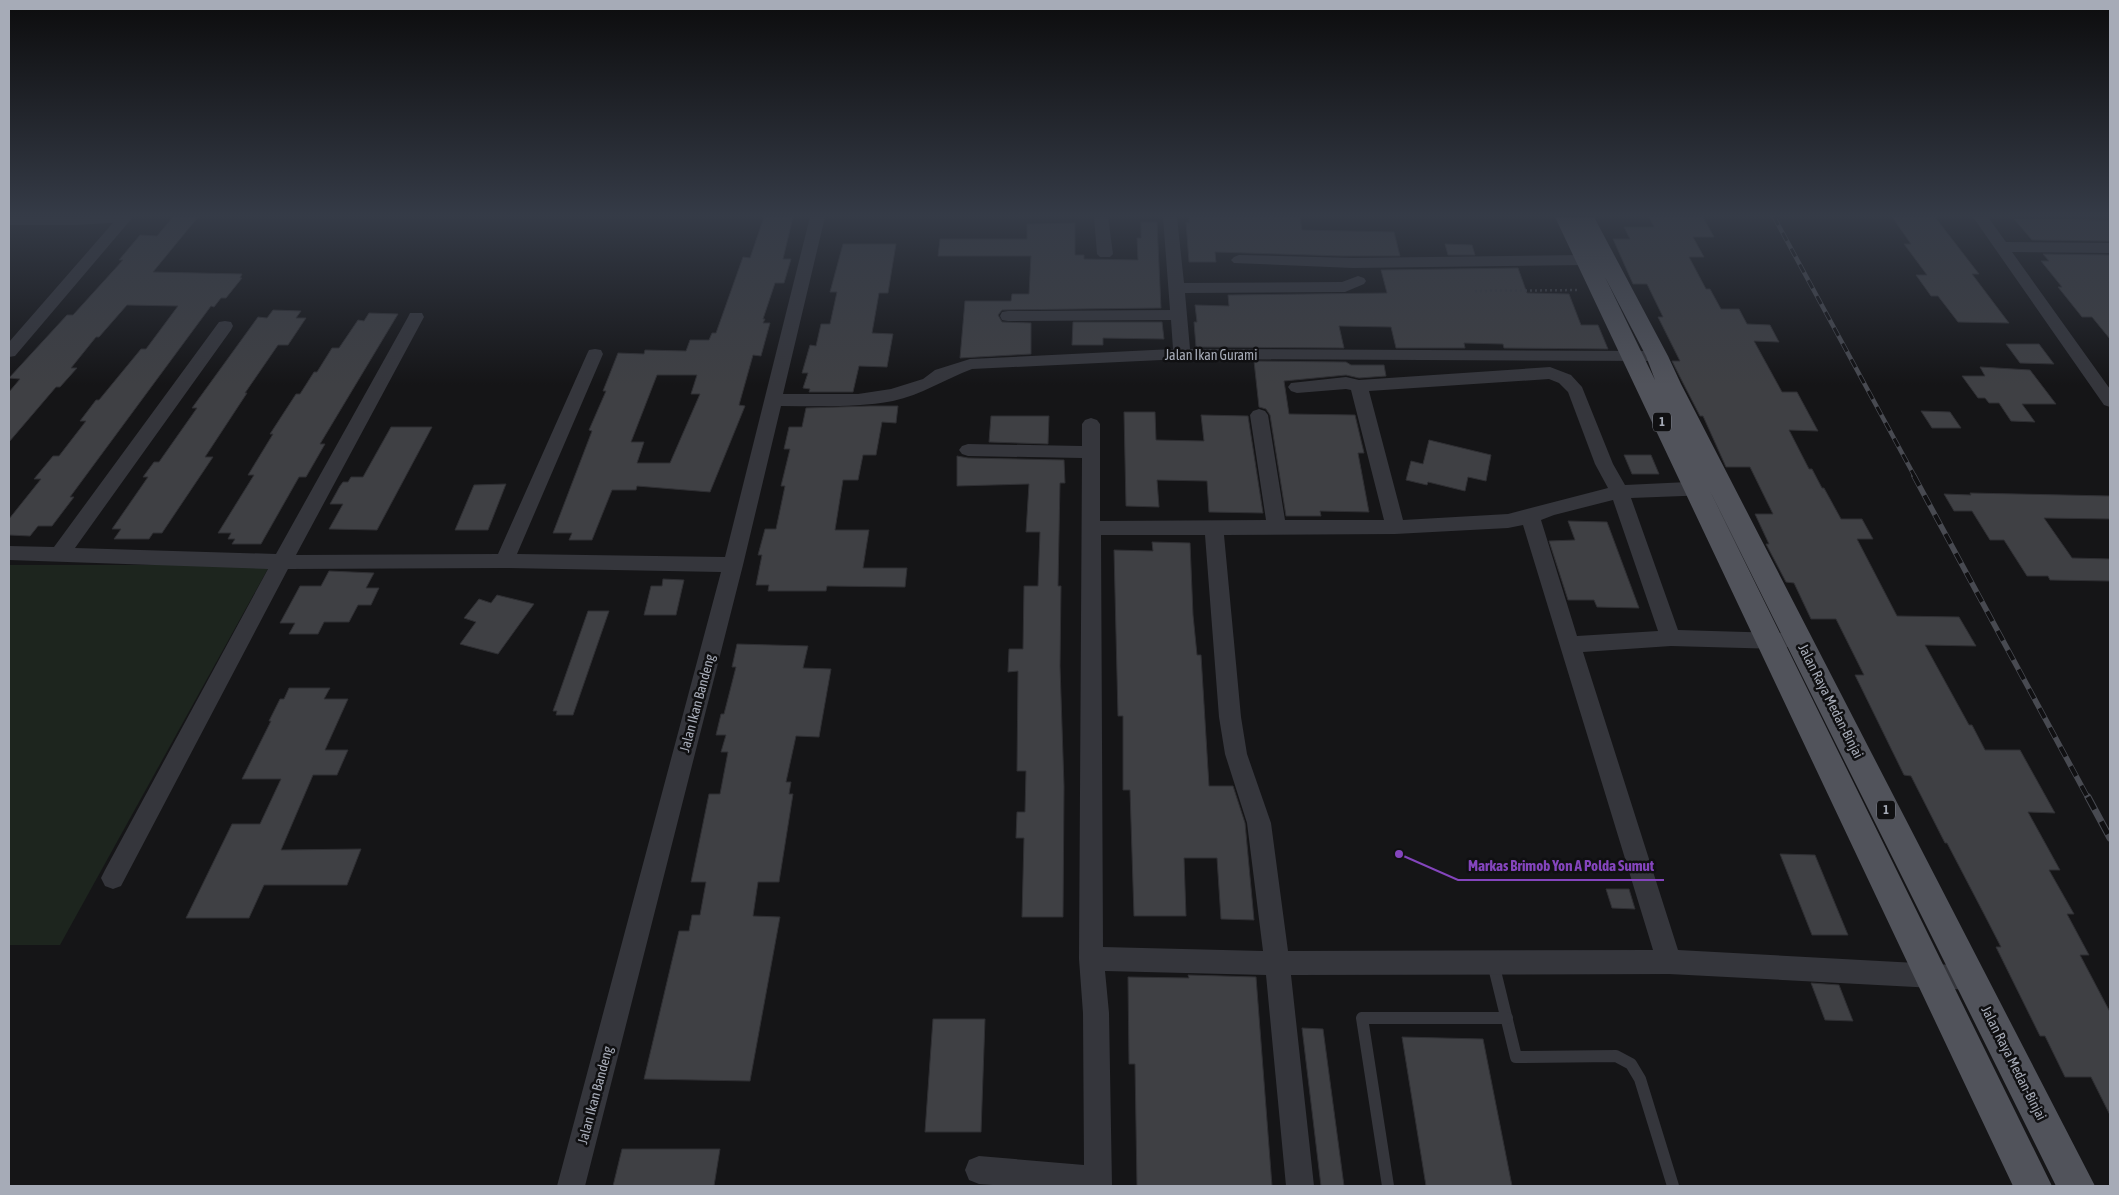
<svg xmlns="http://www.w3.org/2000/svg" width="2119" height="1195" viewBox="0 0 2119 1195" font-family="'Asap Condensed',sans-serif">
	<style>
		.green { fill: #1d251e }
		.building { fill: #3f4044; stroke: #2f2f33; fill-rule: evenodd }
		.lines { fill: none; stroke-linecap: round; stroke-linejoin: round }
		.path { stroke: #3b3d43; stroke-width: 2.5; stroke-dasharray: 2 3; stroke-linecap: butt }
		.lane-far1 { stroke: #35363c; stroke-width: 8 }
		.lane { stroke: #35363c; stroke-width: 12 }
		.street { fill: #35363c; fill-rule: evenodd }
		.primary { fill: #51535b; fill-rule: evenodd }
		.rail-far2-casing { stroke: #484a51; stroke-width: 4.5 }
		.rail-far1-casing { stroke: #484a51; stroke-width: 5.5 }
		.rail-casing { stroke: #484a51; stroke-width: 7 }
		.rail-far2 { stroke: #101012; stroke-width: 3; stroke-dasharray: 9; stroke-linecap: butt }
		.rail-far1 { stroke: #101012; stroke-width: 4; stroke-dasharray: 11; stroke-linecap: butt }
		.rail { stroke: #101012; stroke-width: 5; stroke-dasharray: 14; stroke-linecap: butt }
		.labels { text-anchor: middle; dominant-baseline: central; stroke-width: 5; stroke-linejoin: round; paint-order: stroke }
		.shield { fill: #101012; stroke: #797c86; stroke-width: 1 }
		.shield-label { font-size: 12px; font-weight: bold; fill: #a6abb7 }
		.street-label { font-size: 14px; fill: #a6abb7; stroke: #101012 }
		.leader { fill: none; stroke: #8445bd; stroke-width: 2 }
		.callout-dot { fill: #8445bd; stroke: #101012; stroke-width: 2 }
		.callout-label { font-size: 15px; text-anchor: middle; font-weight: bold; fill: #8445bd; stroke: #101012; stroke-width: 5; stroke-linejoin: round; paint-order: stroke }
	</style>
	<rect width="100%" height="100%" fill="#151517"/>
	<path class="green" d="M9,565h261l-210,380h-51z"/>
	<g class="building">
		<path d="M173,217h25l-45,55 89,2 -2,4h2l-16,20h-5l-7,9 -3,-1 -141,191h4l-22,29h-14l-8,10 -21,-1v-16l32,-40h-7l19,-23h6l27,-35h-6l16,-21h3l42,-51h5l32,-43 -51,-1 -28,32h-3l-25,31h6l-17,19h-4l-47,55v-50l11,-13 -11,-1 58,-63h6l50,-55h-4l21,-25 17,1z"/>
		<path d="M764,217h29l-10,42h8l-7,24h-9l-12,36h2l-2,4h7l-9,33 -8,-1 -14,50 6,1 -35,86 -73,-6 -1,4h-24l-20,50h-23l3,-7h-19l39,-102 -3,-1 17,-39h-3l15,-38 26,1 1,-4 41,1 4,-11h19l3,-7h4l27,-76 7,1zM657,375h40l-6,19h9l-30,69h-33l7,-21h-13z"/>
		<path d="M1189,217h111l2,13 92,2 6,24h-57l-128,-4 1,10h-27l-3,-40 3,1z"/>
		<path d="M1649,217h54l11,20h-21l11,20h-15l17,32h4l11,20h18l8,15 23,1 9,17 -25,-1 28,51h15l21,39 -29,-1 20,39h3l10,19h2l17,31h21l11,20h-16l40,77 62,1 17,29 -51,-1 44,80h3l13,25h35l35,63 -27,-1 32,58h-11l25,44h-7l22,41h-9l30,57v103l-19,-38h-26l-20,-41h-5l-44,-89h5l-18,-35 -36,-69h-2l-34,-67 -7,-1 -49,-100h9l-28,-56h-25l-17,-36 -8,-1 -20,-38h3l-14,-30h18l-23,-47h-24l-23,-51h-3l-17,-33 -11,-22h8l-22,-44h5l-16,-33h-14l-20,-45h17l-6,-12h30z"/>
		<path d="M1892,217h43l44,57h-7l37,49 -51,-1 -20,-26h-7l-15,-21h11l-23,-31h7z"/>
		<path d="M2014,219l96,1v21l-78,-1z"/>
		<path d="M1141,222h16l4,86 -159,2 -4,5 4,7 29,1v31l-71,4 5,-57h46l1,-7h17l2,-38h-93l2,-17h87v-15l48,-1v32h9v4l54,1 -1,-22h4z"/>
		<path d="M843,244h53l-8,49h-9l-7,40 21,1 -6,33 -28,-1 -6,26h-44l1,-3 -7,-1 5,-15h-6l8,-28 6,1 5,-22h9l7,-32h-7z"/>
		<path d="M1445,244l27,1 3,10h-27z"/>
		<path d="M2043,254l67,1v84l-18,-22h-10l-24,-30h4l-21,-26h8z"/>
		<path d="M1518,268l9,25 42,1 12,31h17l10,24 -104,-1 -1,-4 -39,-1 1,5h-69l-5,-21 -52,-1 5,22 -148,-1 -2,-25h3l-2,-17 34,1 -1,-11 159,-2 -6,-23z"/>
		<path d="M273,310l28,1 -5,7h10l-18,27h-10l-33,48h2l-42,64h8l-51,76h-9l-4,6h-35l7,-10h-9l36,-52h-5l11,-15h5l38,-54h-5l66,-91 9,1z"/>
		<path d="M369,313l29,1 -78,130h5l-19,33h-7l-38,67h-29l3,-5h-7l3,-6h-13l36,-58h-6l25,-41h-3l26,-40h4l14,-22h3l15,-24h7l19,-28 6,1z"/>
		<path d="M1073,322h89l2,17 -61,-1v7h-31z"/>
		<path d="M2006,344h33l15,20 -34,-1z"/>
		<path d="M1254,361l92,1 5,3h33l2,11 -27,2 -13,-3 -62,6 5,33 66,1 9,38h-6l11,59 -49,-1 1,5h-35l-16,-101 -4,-6 -7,-2z"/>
		<path d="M1980,367l50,3 26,34h-34l13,18 -24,-1 -12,-18h-10l-4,-5h-7l-16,-22h23z"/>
		<path d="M870,406h28l-2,17 -14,-1 -6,33h-13l-5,25h-15l-8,50h34l-6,38h44l-2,19 -78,-1 -1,5h-58l1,-6h-13l6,-30h-4l7,-26h11l9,-43h-4l9,-37h-6l5,-22h13l4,-19z"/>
		<path d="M1921,411l29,1 11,16h-29z"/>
		<path d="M1124,412h31l1,28 48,1 -3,-26 47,1 15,97 -54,-1 -2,-31 -50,-1 2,27 -33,-1z"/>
		<path d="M991,416h58l-1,28 -59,-2z"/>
		<path d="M391,427h41l-55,103 -48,-1 14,-25h-13l10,-18 3,-4h5l3,-5h12z"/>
		<path d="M1429,440l62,15 -5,26 -18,-4 -3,14 -37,-9 -1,3 -21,-5 5,-19 12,3z"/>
		<path d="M1624,455h27l8,19h-27z"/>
		<path d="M957,456l11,2 96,2 1,23h-5l-2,103h3l-1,80 4,120 -1,131h-41l2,-79h-8l1,-26h8l1,-41h-9l1,-100 -10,1 1,-23h14l1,-63h14l2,-54h-14l3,-48 -72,2z"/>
		<path d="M506,484l-18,46h-33l19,-45z"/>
		<path d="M1970,493l140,3v23l-66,-1 28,40 38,1v22l-60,-1 -2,-4h-21l-23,-36h-14l-18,-29h-18l-10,-17 27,1z"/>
		<path d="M1568,521l39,1 32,86 -42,-1 -3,-7h-26l-19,-59 26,-1z"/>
		<path d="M1152,542l38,1 3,72 4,40h4l8,131h24l12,37 9,97 -33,-1 -4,-61h-33l2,58h-52l-4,-126h-7v-74h-5l-4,-166 39,1z"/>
		<path d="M329,571l45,2 -8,15h13l-8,17h-13l-9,17h-25l-6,12h-29l6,-11h-15l20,-37h21z"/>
		<path d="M663,579l21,1 -8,35h-32l7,-29h11z"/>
		<path d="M497,595l37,9 -36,50 -38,-10 16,-22 -12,-4 15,-19 12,4z"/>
		<path d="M588,611h21l-36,104h-17l1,-4h-4z"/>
		<path d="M737,644l71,2 -5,22 28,1 -12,68 -23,-1 -10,46h5l-2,12h4l-14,88h-21l-5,34 27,1 -30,164 -106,-2 35,-148h10l3,-16h8l6,-33h-15l18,-88h11l8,-42h-7l5,-17h-10l5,-21h3l12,-47h-4z"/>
		<path d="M289,688h41l-6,11h24l-23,51h23l-11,25h-24l-32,75 80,-1 -14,36h-83l-15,33h-63l46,-94h28l21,-45h-39l29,-58h-2l11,-22h4z"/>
		<path d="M1780,854l35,1 33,80h-36z"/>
		<path d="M1606,889h23l6,20 -23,-1z"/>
		<path d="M1188,975l68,2 16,209h-135l-2,-122h-6l-1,-87 61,1z"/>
		<path d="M1811,983l28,2 14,36 -28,-1z"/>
		<path d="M933,1019h52l-4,113h-56z"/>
		<path d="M1302,1028l21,1 21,157h-23z"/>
		<path d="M1402,1037l81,2 29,147h-86z"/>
		<path d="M622,1149h98l-6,37h-101z"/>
	</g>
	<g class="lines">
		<path class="path" d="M1475,291l105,-1"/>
		<path class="lane-far1" d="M9,221h67l50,-3"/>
		<g class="lane">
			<path d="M1493,963l23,94 100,-1 15,8 9,15 33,107"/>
			<path d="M1388,1186l-26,-168h145"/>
		</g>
		<g class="street">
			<path d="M118,217h15l-118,139 -6,1v-15z"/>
			<path d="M810,217h15l-42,177h75l33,-5 32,-10 12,-9 35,-11 203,-10 -2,-29 -163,1 -6,-1 -2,-4 2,-4 6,-1 162,-1 -7,-93h14l7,66 158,-1 16,-6 6,2 2,3 -2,3 -19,8 -160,1 5,56 467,2 6,1 2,4 -2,4 -6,1 -475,-2 -210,10c-27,10 -51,26 -79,32 -37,7 -75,5 -112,5l-38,159 -158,621h-28l164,-614 -217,-4 -216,1 -167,317 -8,3 -8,-3 -4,-8 4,-8 163,-301 -259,-9v-14l45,1 165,-225 6,-1 6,1 2,4 -2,4 -156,218 201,6 132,-237 2,-4h12l2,4 -128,238 202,-1 89,-200 2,-4 6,-1 6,1 2,4 -86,200 208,3z"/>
			<path d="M1094,217h14l5,37 -3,3h-10l-3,-3z"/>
			<path d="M1973,217h15l18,25 104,1v10l-98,-1 98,137v18l-6,-2z"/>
			<path d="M1239,255l114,3 231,-3 5,2 3,3 -3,3 -5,2 -231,3 -119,-5 -3,-3 3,-3z"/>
			<path d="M1550,367l21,8 11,12 31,77 12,21 84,-4 7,2 2,5 -2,5 -7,2 -78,3 47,132 103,3 7,2 3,6 -3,6 -7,2 -110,-3 -88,6 95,298 294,16 9,3 4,9 -4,9 -9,3 -303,-16 -378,1 23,211h-28l-20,-211 -161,-4 4,42 3,173h-106l-27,-2 -10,-4 -4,-10 4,-10 10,-4 105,9 -1,-152 -4,-54 3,-501 -114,-2 -6,-2 -3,-4 3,-4 6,-2 114,2v-22l3,-4 6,-2 6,2 3,4v97l166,-1 -16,-105 3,-4 6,-2 6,2 3,4 17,105h99l-33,-130 -5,-1 -49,4 -6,-2 -3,-4 3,-4 55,-6 13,3zM1549,379l10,4 9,9 27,72 13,24 -100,26 -105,6 -34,-129zM1613,500l45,131 -81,5 -36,-116 13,-5zM1523,525l130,425 -365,1 -17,-128 -24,-69 -6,-37 -17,-182 171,-1 113,-6zM1101,535h104l14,182 6,37 22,69 16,128 -160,-4z"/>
		</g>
		<path class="primary" d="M1555,217h39l74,139 13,28 414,802h-39l-348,-699 344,699h-39zM1605,277l41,79 9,24z"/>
		<g class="rail-far2-casing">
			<path id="rail-far2" d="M1774,217l141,260"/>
		</g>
		<g class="rail-far1-casing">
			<path id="rail-far1" d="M1914,476l174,322"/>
		</g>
		<g class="rail-casing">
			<path id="rail" d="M2088,797l22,41"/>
		</g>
		<use href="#rail-far2" class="rail-far2"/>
		<use href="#rail-far1" class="rail-far1"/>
		<use href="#rail" class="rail"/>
	</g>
	<linearGradient id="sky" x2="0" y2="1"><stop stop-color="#0c0c0d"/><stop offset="0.56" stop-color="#353b47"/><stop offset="1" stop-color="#353b47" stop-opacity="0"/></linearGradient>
	<rect width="2119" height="385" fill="url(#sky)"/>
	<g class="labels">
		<g class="shield">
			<rect x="1653" y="412.5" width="18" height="19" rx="4"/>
			<rect x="1877" y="800.5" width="18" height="19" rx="4"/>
		</g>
		<g class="shield-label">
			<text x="1662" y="422">1</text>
			<text x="1886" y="810">1</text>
		</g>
		<g class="street-label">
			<text x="1211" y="355">Jalan Ikan Gurami</text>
			<text transform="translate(1831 701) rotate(63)">Jalan Raya Medan-Binjai</text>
			<text transform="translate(697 703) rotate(-75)">Jalan Ikan Bandeng</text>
			<text transform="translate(2014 1063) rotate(63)">Jalan Raya Medan-Binjai</text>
			<text transform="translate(595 1095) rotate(-75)">Jalan Ikan Bandeng</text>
		</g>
	</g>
	<path class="leader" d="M1399 854L1458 880H1664"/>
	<circle class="callout-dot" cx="1399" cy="854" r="5"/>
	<g class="callout-label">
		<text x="1561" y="871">Markas Brimob Yon A Polda Sumut</text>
	</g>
	<rect width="2119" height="1195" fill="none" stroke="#a6abb7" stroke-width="20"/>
</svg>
